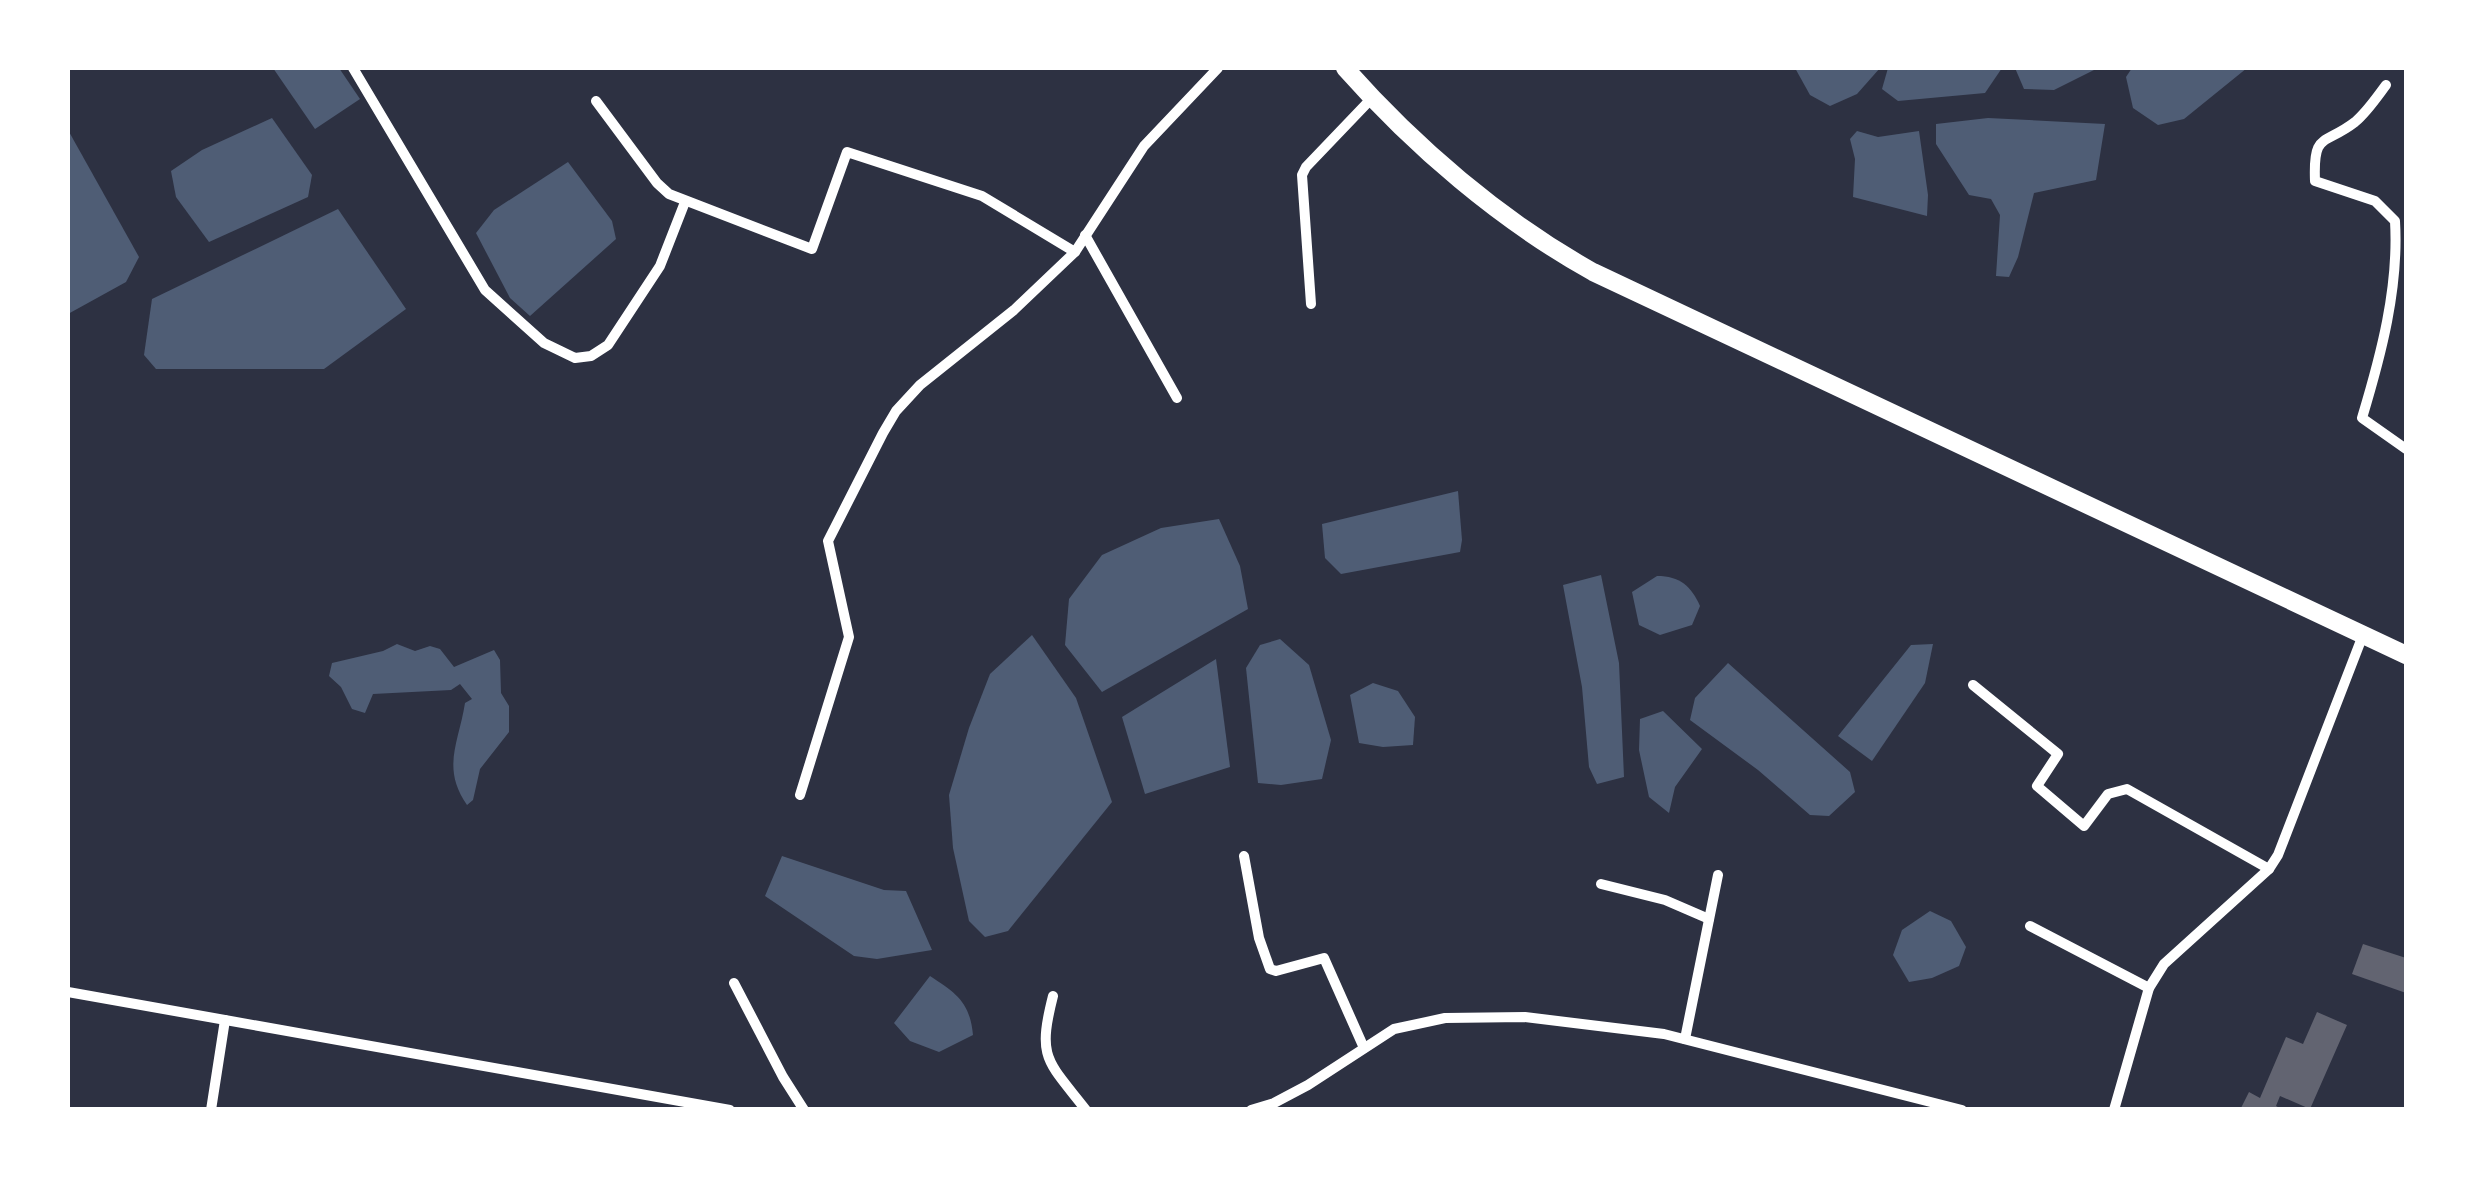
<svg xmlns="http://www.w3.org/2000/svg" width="2474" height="1177" viewBox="0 0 2474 1177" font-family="'Fira Sans',sans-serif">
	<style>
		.water { fill: #4f5d75 }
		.building { fill: #626471 }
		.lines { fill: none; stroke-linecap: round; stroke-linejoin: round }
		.minor { stroke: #fff; stroke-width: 10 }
		.primary { stroke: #fff; stroke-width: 18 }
	</style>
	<rect width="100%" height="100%" fill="#2d3142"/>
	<g class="water">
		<path d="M273,68h66l21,31 -45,30z"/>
		<path d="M1795,68h85l-23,26 -27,12 -20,-11z"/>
		<path d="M1888,68h114l-17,25 -87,8 -16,-12z"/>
		<path d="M2015,68h83l-44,22 -30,-1z"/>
		<path d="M2132,68h115l-63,51 -26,6 -25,-17 -7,-31z"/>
		<path d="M272,118l40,57 -4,22 -99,45 -33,-45 -5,-26 31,-21z"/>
		<path d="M1988,118l117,6 -9,56 -62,13 -16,64 -9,20 -13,-1 4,-61 -9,-16 -22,-4 -33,-51v-20z"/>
		<path d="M68,130l71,127 -13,25 -58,32z"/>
		<path d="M1857,131l21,6 41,-6 9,64 -1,21 -74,-19 2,-38 -5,-20z"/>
		<path d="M568,162l44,59 4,18 -86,77 -20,-18 -34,-65 18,-23z"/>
		<path d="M338,209l68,100 -82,60h-168l-12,-14 8,-56z"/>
		<path d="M1458,491l4,49 -2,12 -119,22 -16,-16 -3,-34z"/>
		<path d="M1219,519l21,47 8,43 -146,83 -37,-47 4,-46 33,-44 59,-27z"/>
		<path d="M1601,575l18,88 5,114 -27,7 -8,-17 -7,-80 -19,-102z"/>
		<path d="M1657,576c23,0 34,10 43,30l-8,19 -32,10 -21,-10 -7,-33z"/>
		<path d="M1032,635l44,63 36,104 -104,129 -23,6 -16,-16 -16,-73 -4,-53 20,-67 21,-54z"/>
		<path d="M1280,639l29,26 22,75 -9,39 -41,6 -23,-2 -12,-115 14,-23z"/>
		<path d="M397,644l18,7 15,-5 10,3 14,18 40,-17 6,10 1,33 8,13v26l-29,37 -7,31 -6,5c-26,-37 -8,-63 -2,-102l7,-4 -12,-15 -9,6 -78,4 -8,19 -13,-4 -11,-22 -12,-11 3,-13 51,-12z"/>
		<path d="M1933,644l-8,39 -53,78 -34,-25 73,-91z"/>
		<path d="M1216,659l14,108 -85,27 -23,-77z"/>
		<path d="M1728,663l122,109 5,20 -26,24 -19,-1 -52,-45 -68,-50 5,-22z"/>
		<path d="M1373,683l25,8 17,26 -2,28 -30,2 -24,-4 -9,-48z"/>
		<path d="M1663,711l39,38 -27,38 -6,26 -20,-16 -10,-47 1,-31z"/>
		<path d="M782,856l102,34 22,1 26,59 -55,9 -23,-3 -89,-60z"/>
		<path d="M1930,911l21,10 15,26 -7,19 -27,12 -23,4 -16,-27 9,-25z"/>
		<path d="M930,976c26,17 40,26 43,59l-34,17 -29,-11 -16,-18z"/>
	</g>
	<g class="building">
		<path d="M2363,944l43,14v35l-54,-19z"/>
		<path d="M2317,1012l30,13 -37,84 -30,-13 -4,10 7,4h-43l9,-18 11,6 26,-61 17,7z"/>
	</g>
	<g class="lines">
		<g class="minor">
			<path d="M353,68l132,222 59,53 31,15 16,-2 17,-11 52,-79 25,-64"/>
			<path d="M2386,85c-9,12 -19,27 -31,37 -31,24 -42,9 -40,59l60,20 20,20c4,67 -14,134 -33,197l44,31"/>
			<path d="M596,101l61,82 12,11 143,55 35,-97 135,44 93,56"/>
			<path d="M1085,235l92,163"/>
			<path d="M1311,304l-9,-129 4,-8 66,-69"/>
			<path d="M1973,685l85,69 -21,32 47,40 24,-32 19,-5 142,80"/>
			<path d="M800,795l49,-158 -21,-96 55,-108 13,-22 24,-26 94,-75 61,-58 69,-106 74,-78"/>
			<path d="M1244,856l15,82 11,31 6,2 48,-13 40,90"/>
			<path d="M1601,884l64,16 44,19"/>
			<path d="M2030,926l119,62"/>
			<path d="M734,983l49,94 21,33"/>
			<path d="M68,992l662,118"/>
			<path d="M1053,996c-16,63 -6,64 33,114"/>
			<path d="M1685,1039l33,-164"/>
			<path d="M211,1110l14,-90"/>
			<path d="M1251,1110l23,-7 34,-18 86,-56 51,-11 80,-1 139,17 298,76"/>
			<path d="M2114,1110l35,-122 15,-24 105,-95 9,-14 85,-220"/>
		</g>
		<path class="primary" d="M1345,68c70,79 155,152 248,204l813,383"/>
	</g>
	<rect width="2474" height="1177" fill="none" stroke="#ffffff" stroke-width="140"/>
</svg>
